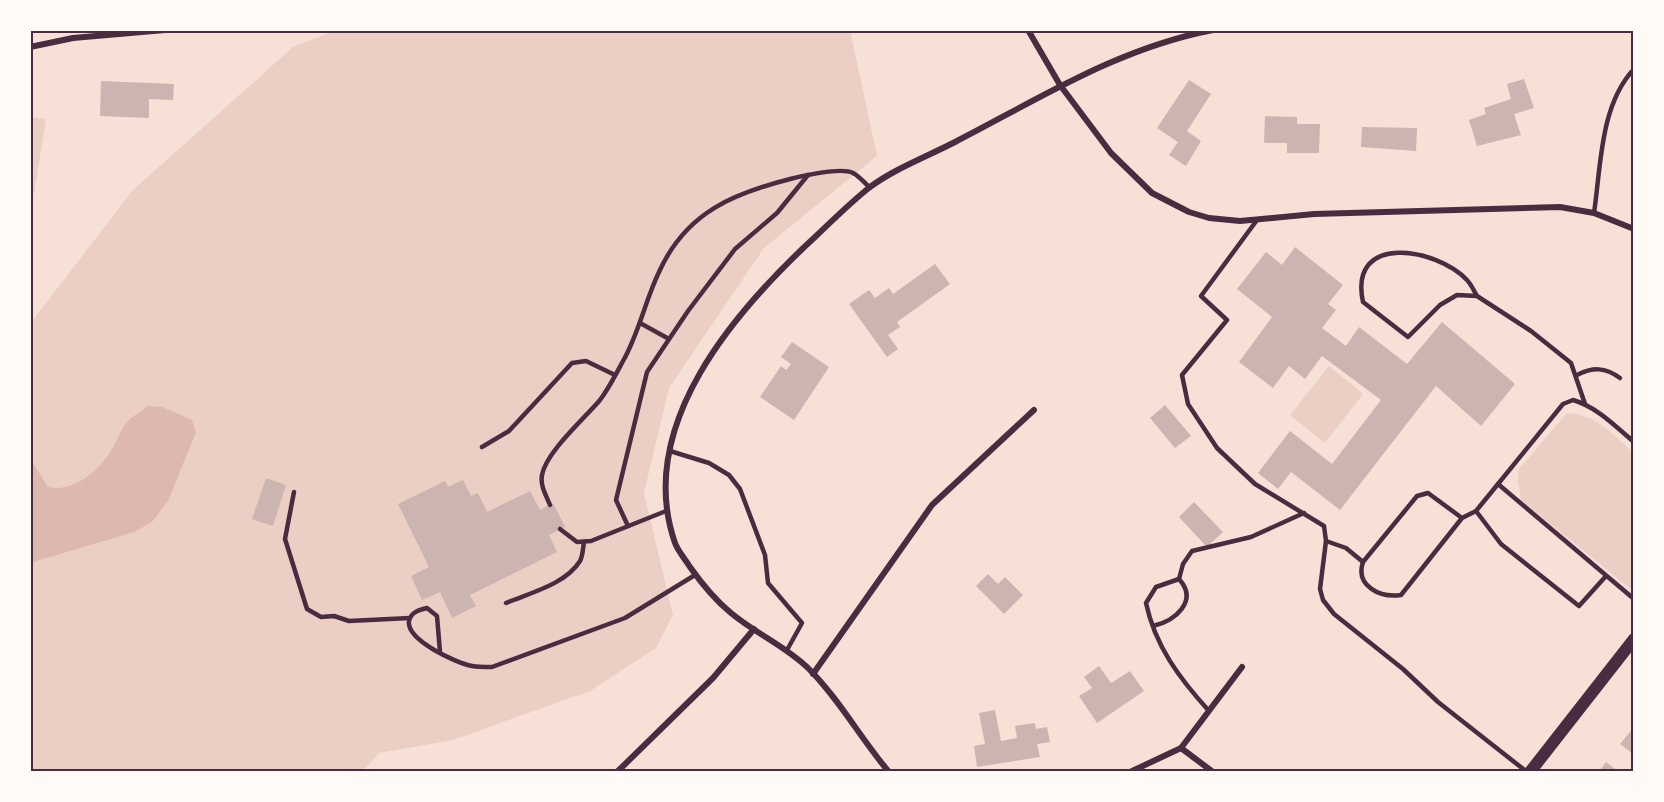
<svg xmlns="http://www.w3.org/2000/svg" width="1664" height="802" viewBox="0 0 1664 802" font-family="'DM Sans',sans-serif">
	<style>
		.green { fill: #ebcfc5 }
		.water { fill: #dcb8b0 }
		.building { fill: #ccb4b1 }
		.lines { fill: none; stroke-linecap: round; stroke-linejoin: round }
		.service { stroke: #4a2c40; stroke-width: 4.5 }
		.minor { stroke: #4a2c40; stroke-width: 6 }
		.secondary { stroke: #4a2c40; stroke-width: 12 }
		.neatline { fill: none; stroke: #4a2c40; stroke-width: 2 }
	</style>
	<rect width="100%" height="100%" fill="#f7e1d7"/>
	<g class="green">
		<path d="M337,30h513l27,126 -113,92 -95,140 -25,105 29,122 -17,33 -66,43 -137,49 -74,13 -17,19h-332v-448l102,-133 161,-144z"/>
		<path d="M30,117l16,2 -12,75 -4,-1z"/>
		<path d="M1329,366l34,28 -38,49 -35,-28z"/>
		<path d="M1567,413c29,1 46,22 67,40l-1,138 -112,-91 -3,-19 1,-12z"/>
	</g>
	<path class="water" d="M148,406l14,1 30,13 4,12 -28,69 -16,21 -18,10 -104,31v-105l18,29c26,6 52,-17 64,-38 6,-9 9,-22 17,-29 5,-5 13,-9 19,-14z"/>
	<g class="building">
		<path d="M1524,79l10,29 -20,6 7,21 -44,11 -8,-26 17,-6 -2,-6 27,-9 -4,-15z"/>
		<path d="M1189,80l22,14 -24,37 14,10 -15,25 -17,-11 9,-13 -21,-14z"/>
		<path d="M101,81l73,3 -1,16 -24,-1v19l-49,-2z"/>
		<path d="M1265,116l32,1v7h23l-1,29h-32v-10h-23z"/>
		<path d="M1362,127l55,1 -1,23 -55,-4z"/>
		<path d="M1295,247l48,38 -15,19 8,6 -14,18 24,18 13,-19 48,37 35,-42 73,62 -34,42 -45,-40 -96,124 -49,-38 -13,17 -20,-16 32,-42 42,33 49,-64 -59,-44 -17,23 -16,-13 -16,22 -34,-26 33,-45 -35,-28 29,-37 16,13z"/>
		<path d="M935,264l15,20 -53,38 3,5 -12,8 10,14 -11,8 -38,-53 20,-14 6,8 14,-10 4,6z"/>
		<path d="M792,342l37,25 -35,53 -34,-23 21,-31 5,4 5,-6 -10,-7z"/>
		<path d="M1165,405l26,31 -16,12 -25,-30z"/>
		<path d="M266,478l20,7 -13,41 -21,-7z"/>
		<path d="M463,480l8,16 7,-3 9,19 43,-21 10,19 13,-7 12,24 -16,8 8,17 -87,43 6,11 -24,12 -12,-26 -18,8 -11,-24 18,-9 -31,-63 47,-23 3,6z"/>
		<path d="M1194,502l29,30 -16,15 -28,-30z"/>
		<path d="M988,574l10,10 7,-7 18,18 -19,19 -28,-28z"/>
		<path d="M1099,666l12,17 19,-12 14,20 -47,32 -18,-27 13,-8 -8,-11z"/>
		<path d="M995,710l6,31 16,-3 -2,-12 20,-3 1,6 11,-2 3,15 -13,2 3,13 -63,10 -3,-21 11,-2 -6,-31z"/>
		<path d="M1634,727v26l-1,1 -13,-10z"/>
		<path d="M1606,762l13,10h-20z"/>
	</g>
	<g class="lines">
		<g class="service">
			<path d="M1594,213c7,-47 6,-108 40,-144"/>
			<path d="M1257,220l-56,76 26,24 -45,55 6,29 29,44 38,36 69,42 2,15 -6,48 3,11 11,14 69,55 35,33 89,70"/>
			<path d="M1477,296c-3,-5 -6,-12 -10,-16 -30,-32 -119,-48 -104,22l45,35 32,-32 17,-10 20,1 54,35 40,32 14,41"/>
			<path d="M640,323l29,16"/>
			<path d="M1577,375c16,-8 28,-8 43,3"/>
			<path d="M1634,442c-19,-16 -37,-35 -61,-42l-10,4 -65,80 136,115"/>
			<path d="M482,447l27,-16 63,-68 14,-2 29,14"/>
			<path d="M670,451l39,12 20,12 11,14 25,66 3,28 34,40 -15,27"/>
			<path d="M294,492l-9,47 22,70 14,8 13,-1 15,5 61,-3"/>
			<path d="M550,505c-4,-10 -10,-19 -8,-30 4,-23 43,-57 58,-75 9,-12 16,-26 23,-39 16,-28 22,-60 36,-89 27,-60 75,-79 135,-94 13,-3 47,-11 59,-5 6,3 12,10 17,15"/>
			<path d="M1476,511l25,33 78,62 27,-30"/>
			<path d="M1462,518l-34,-25 -11,3 -54,66c-8,24 17,36 38,33l61,-77 14,-7 22,-27"/>
			<path d="M628,526l-12,-26 31,-128 41,-61 47,-62 42,-36 31,-38"/>
			<path d="M560,529l17,13 14,-1 75,-30"/>
			<path d="M1326,541l20,7 17,14"/>
			<path d="M1179,579l4,-15 9,-13 59,-14 53,-24"/>
			<path d="M506,603c24,-10 60,-19 74,-42 3,-5 3,-14 4,-19"/>
			<path d="M1153,626c22,-5 46,-25 26,-47l-23,8 -10,16c9,43 34,76 63,108"/>
			<path d="M440,652l-3,-36 -10,-8c-8,2 -16,4 -18,13 -3,19 47,42 63,45 6,1 13,1 20,1l133,-49 70,-43"/>
		</g>
		<g class="minor">
			<path d="M1028,30l32,55 51,68 41,40 37,19 20,6 31,3 74,-7 246,-7 34,6 40,16"/>
			<path d="M30,47l43,-9 92,-8"/>
			<path d="M813,674l119,-169 102,-95"/>
			<path d="M1181,748l32,24"/>
			<path d="M617,772l96,-94 41,-49"/>
			<path d="M889,772c-28,-33 -50,-73 -80,-103 -23,-23 -53,-35 -78,-56 -16,-13 -29,-29 -41,-46 -5,-8 -12,-16 -15,-24 -41,-118 61,-233 140,-306 18,-17 36,-35 55,-50 26,-19 56,-30 85,-45 84,-43 163,-94 258,-112"/>
			<path d="M1130,772l51,-24 61,-81"/>
		</g>
		<path class="secondary" d="M1530,772l104,-133"/>
	</g>
	<rect width="1664" height="802" fill="none" stroke="#fffaf5" stroke-width="63"/>
	<rect x="32" y="32" width="1600" height="738" class="neatline"/>
</svg>
